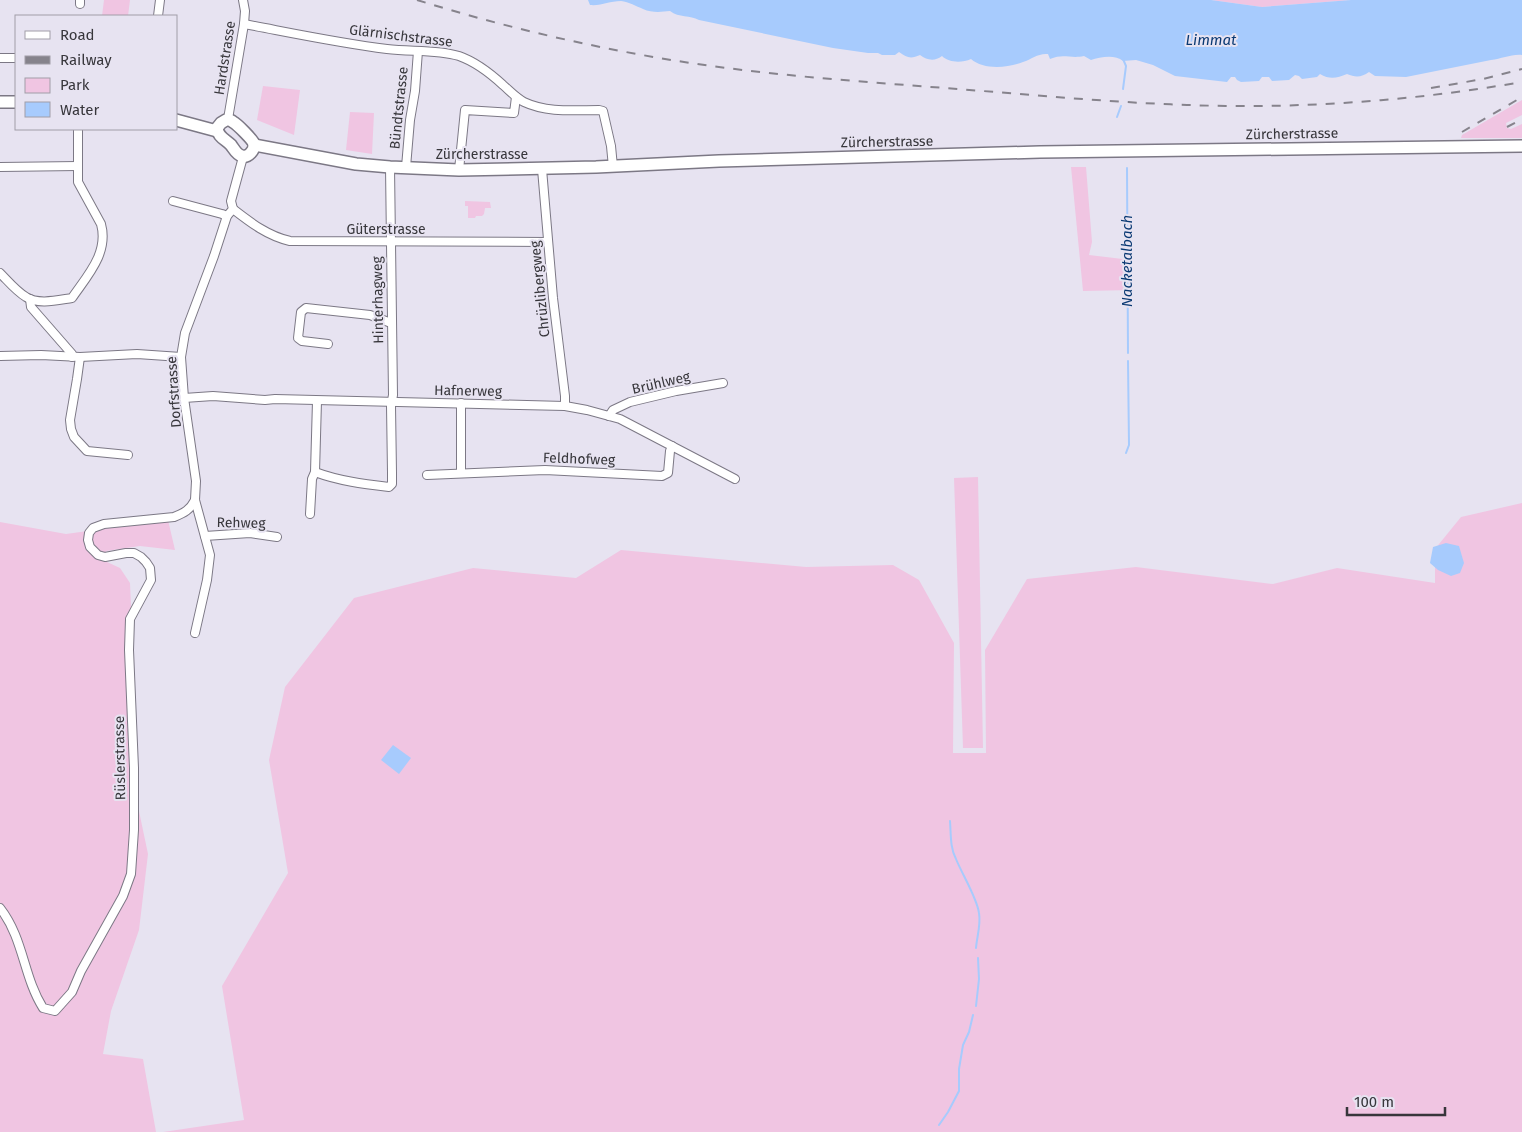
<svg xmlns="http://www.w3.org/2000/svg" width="1522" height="1132" viewBox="0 0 1522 1132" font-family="'Fira Sans',sans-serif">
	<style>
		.green { fill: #f0c5e2 }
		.water { fill: #a7cbfd }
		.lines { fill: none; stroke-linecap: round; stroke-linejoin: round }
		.stream { stroke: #a7cbfd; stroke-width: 2 }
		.minor-casing { stroke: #7c7885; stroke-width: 10 }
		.primary-casing { stroke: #7c7885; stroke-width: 14 }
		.minor { stroke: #fff; stroke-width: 8 }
		.primary { stroke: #fff; stroke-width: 11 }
		.rail { stroke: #86838c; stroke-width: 2; stroke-dasharray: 9 9; stroke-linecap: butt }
		.labels { text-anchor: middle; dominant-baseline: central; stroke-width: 4; stroke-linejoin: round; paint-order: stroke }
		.street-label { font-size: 14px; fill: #37363b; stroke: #e7e3f1 }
		.water-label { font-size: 15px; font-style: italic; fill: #0a3973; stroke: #e7e3f1 }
	</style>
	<rect width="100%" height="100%" fill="#e7e3f1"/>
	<g class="green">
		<path d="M104,0h26l-2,16h-26z"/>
		<path d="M1211,0h140l-89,7z"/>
		<path d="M263,86l37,4 -6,45 -37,-15z"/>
		<path d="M1522,100v15l-16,8 1,5 4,1 11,-5v14h-61l1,-3z"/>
		<path d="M350,112l24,1 -2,41 -26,-4z"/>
		<path d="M1071,167h15l6,75 -3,13 42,5 2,30 -50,1z"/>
		<path d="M465,201l25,1 1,6h-6l-1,6 -2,2h-6l-1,2h-7v-12h-3z"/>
		<path d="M978,477l5,271h-20l-9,-270z"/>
		<path d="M1522,503v629h-1359l81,-12 -22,-134 66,-113 -19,-113 16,-73 69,-89 119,-30 103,10 45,-28 185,17 87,-2 26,15 35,63 -1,110h33l-1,-103 42,-71 109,-12 137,17 64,-16 98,15v-34l26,-32z"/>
		<path d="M168,520l7,30 -35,-4 -34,5 1,11 13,6 10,15 3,68 1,117 -3,5 17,81 -9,76 -28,81 -8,43 40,5 13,73h-156v-610l66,12z"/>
	</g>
	<g class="water">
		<path d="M588,0h623l51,7 89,-7h171v55c-11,-1 -20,4 -31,5l-85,17 -31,-1 -6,-4c-7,5 -13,6 -22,2 -10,4 -17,6 -27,0l-3,3 -15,2 -3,-3 -4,-1 -6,5 -17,1 -3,-4h-7l-3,4 -18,1 -4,-2 -2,-3h-4l-4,5 -52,-6 -22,-11 -17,-5 -13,1c-8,-7 -23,-4 -32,-1l-7,-4c-14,3 -20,-3 -34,3l-2,-5c-10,-1 -16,5 -25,8 -15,6 -40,8 -52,-3 -9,4 -22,4 -29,-3 -8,6 -15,4 -22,-1 -9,4 -13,3 -21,-3l-4,3h-13l-4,-2h-10l-35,-5 -134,-28c-9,-5 -20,-2 -29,-9 -9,1 -18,2 -27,-2 -7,-3 -14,-7 -22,-8 -12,0 -19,5 -31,4z"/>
		<path d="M1446,543l13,3 5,17 -4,10 -9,3 -13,-6 -8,-7 3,-16z"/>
		<path d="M393,745l18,13 -12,16 -18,-14z"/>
	</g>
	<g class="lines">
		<g class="stream">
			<path d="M1123,59l3,7 -3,23"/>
			<path d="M1117,117l4,-11"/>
			<path d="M1127,168l1,185"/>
			<path d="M1126,453l3,-8 -1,-84"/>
			<path d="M950,821c1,13 0,27 6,38 6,15 21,39 23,54 2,12 -2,23 -3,35"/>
			<path d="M976,1006l3,-27 -1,-21"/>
			<path d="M939,1125l9,-13 11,-21v-22l4,-24 6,-13 4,-17"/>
		</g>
		<g class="minor-casing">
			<g id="minor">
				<path d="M80,4v-4"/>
				<path d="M158,16l2,-16"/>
				<path d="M244,24c48,9 95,19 143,25 24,3 49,0 72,7 17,6 31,17 44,29 7,6 13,13 21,17 23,11 51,8 75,8l4,1 8,35 2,21"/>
				<path d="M0,58h16"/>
				<path d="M228,119l16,-95 1,-13 -2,-11"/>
				<path d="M0,167l78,-1"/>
				<path d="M406,167l4,-47 5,-29 3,-40"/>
				<path d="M542,169l11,129 12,98v10"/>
				<path d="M459,170l6,-60 49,3 2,-16"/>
				<path d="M173,201l49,13 5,2"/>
				<path d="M233,209c18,14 35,27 57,32l258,1"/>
				<path d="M0,273c8,8 16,18 26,24 12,8 32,3 46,1 15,-22 37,-45 29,-74l-23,-42v-53"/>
				<path d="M30,299l1,8 41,47v3"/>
				<path d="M328,344l-26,-3 -4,-3 3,-26 5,-4 64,7 21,8"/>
				<path d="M0,356l41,-1 39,2 57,-3 44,3"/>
				<path d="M80,357l-3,22 -7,41 1,9 3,8 13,14 41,4"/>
				<path d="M184,398l29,-2 52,4 10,-1 290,7 22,4 33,9 115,60"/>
				<path d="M317,401l-2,71c24,9 49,12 74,15l3,-3v-11l-1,-67 2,-11 -3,-228"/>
				<path d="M609,416l4,-6 17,-8 46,-11 47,-8"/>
				<path d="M461,473v-70"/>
				<path d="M427,475l118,-5 117,6 6,-3 2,-22 2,-5"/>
				<path d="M310,514l2,-35 3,-7"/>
				<path d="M205,536l45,-3 27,4"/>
				<path d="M195,633l12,-53 3,-25 -15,-55 1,-19 -12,-83 -3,-41 4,-24 29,-77 13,-40 6,-7 -2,-8 12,-44"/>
				<path d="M0,908c24,31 23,68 43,100l12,3 17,-19 9,-21 42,-75 8,-22 3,-44v-62l-5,-118 1,-31 21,-39 -1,-12 -4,-6 -5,-5 -7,-4h-8l-21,4 -7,-2 -8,-8 -2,-7 1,-7 4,-5 11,-4 70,-7c10,-4 16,-7 21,-17"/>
			</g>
		</g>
		<g class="primary-casing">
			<g id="primary">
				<path d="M0,102h16"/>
				<path d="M176,120l41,11"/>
				<path d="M226,120c3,0 4,-1 7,2 4,2 20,18 21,22 1,6 -6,14 -12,12 -5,-1 -8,-7 -11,-11 -6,-6 -13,-8 -14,-17l4,-5z"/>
				<path d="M254,145l102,19 34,3 69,3 137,-3 123,-6 321,-9 482,-6"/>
			</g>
		</g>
		<use href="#minor" class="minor"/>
		<use href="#primary" class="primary"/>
		<g class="rail">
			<path d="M417,0c87,27 177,48 267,62 91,14 183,20 274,27 100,8 201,18 302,17 88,-1 175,-9 262,-24"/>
			<path d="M1431,88l52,-9 39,-10"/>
			<path d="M1507,127l15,-8"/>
			<path d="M1462,132l60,-35"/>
		</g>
	</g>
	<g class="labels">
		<g class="street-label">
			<text transform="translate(401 36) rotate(7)">Glärnischstrasse</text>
			<text transform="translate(225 58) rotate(-81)">Hardstrasse</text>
			<text transform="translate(399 108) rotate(-84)">Bündtstrasse</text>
			<text transform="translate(1292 134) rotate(-1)">Zürcherstrasse</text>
			<text transform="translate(887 142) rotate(-1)">Zürcherstrasse</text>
			<text x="482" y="154">Zürcherstrasse</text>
			<text x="386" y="229">Güterstrasse</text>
			<text transform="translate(540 289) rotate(-96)">Chrüzlibergweg</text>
			<text transform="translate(378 300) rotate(-91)">Hinterhagweg</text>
			<text transform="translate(661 383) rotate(-13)">Brühlweg</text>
			<text transform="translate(468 391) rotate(1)">Hafnerweg</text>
			<text transform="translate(174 392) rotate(-94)">Dorfstrasse</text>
			<text transform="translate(579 459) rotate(2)">Feldhofweg</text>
			<text transform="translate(241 523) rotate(1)">Rehweg</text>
			<text transform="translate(120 758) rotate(-91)">Rüslerstrasse</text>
		</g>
		<g class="water-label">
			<text x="1211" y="40">Limmat</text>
			<text transform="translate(1127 261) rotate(-90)">Nacketalbach</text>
		</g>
	</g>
	<rect x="15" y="15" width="162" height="115" fill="#e7e3f1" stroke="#a19ea8"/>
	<rect x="25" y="31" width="25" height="8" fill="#ffffff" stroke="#a19ea8"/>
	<text x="60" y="40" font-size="15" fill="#37363b">Road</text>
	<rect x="25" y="56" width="25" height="8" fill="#86838c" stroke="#a19ea8"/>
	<text x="60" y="65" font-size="15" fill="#37363b">Railway</text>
	<rect x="25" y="78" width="25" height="15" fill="#f0c5e2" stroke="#a19ea8"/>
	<text x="60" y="90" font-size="15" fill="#37363b">Park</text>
	<rect x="25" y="102" width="25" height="15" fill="#a7cbfd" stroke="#a19ea8"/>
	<text x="60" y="115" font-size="15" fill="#37363b">Water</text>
	<path d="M1347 1107v8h98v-8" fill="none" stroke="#37363b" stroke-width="2.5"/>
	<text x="1354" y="1107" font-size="15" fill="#37363b" stroke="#e7e3f1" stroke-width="4" paint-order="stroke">100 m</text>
</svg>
